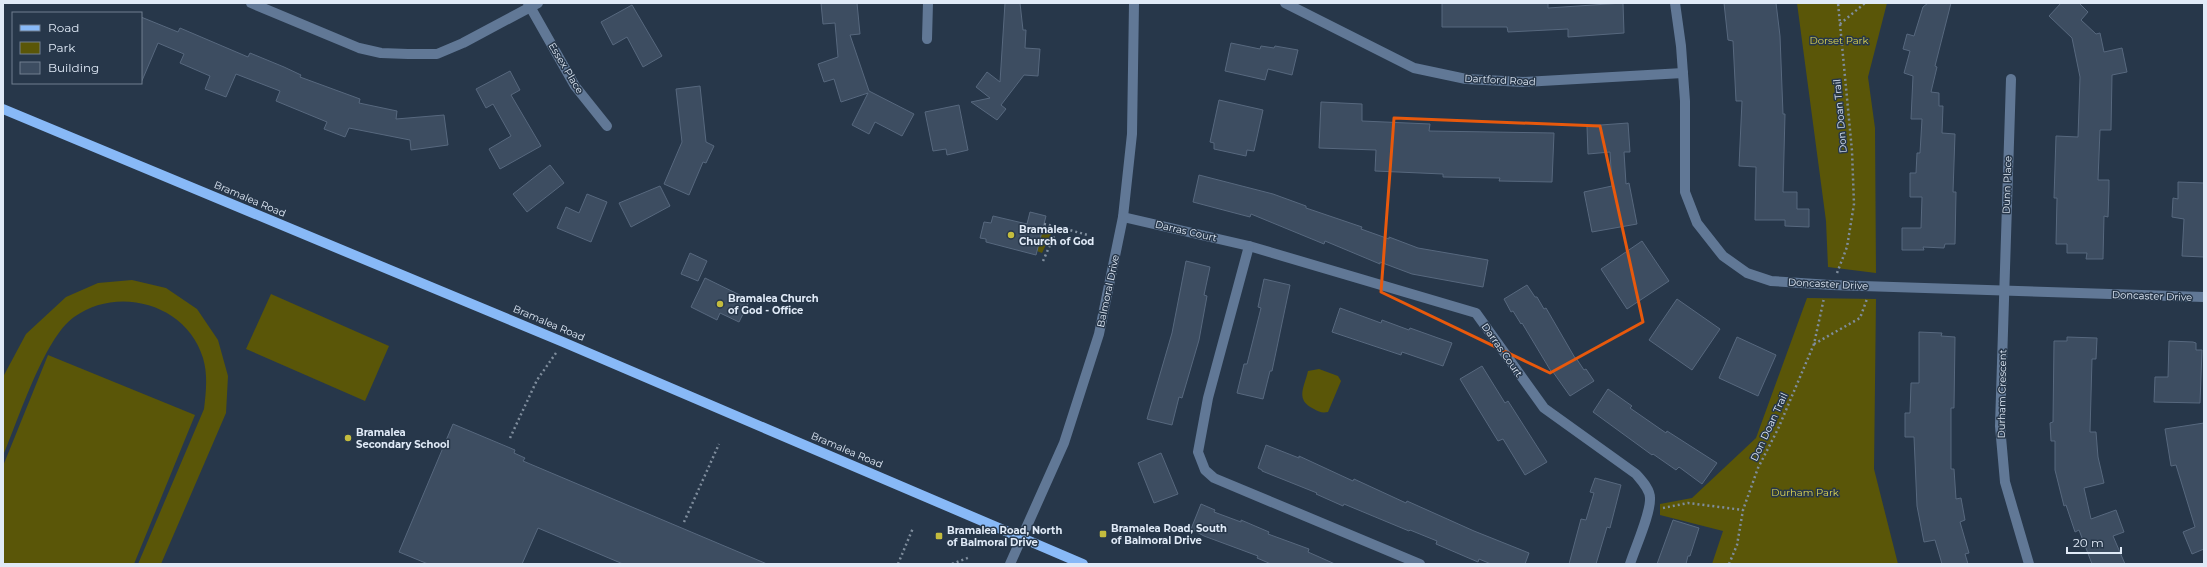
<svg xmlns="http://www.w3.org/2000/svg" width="2207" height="567" viewBox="0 0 2207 567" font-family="Montserrat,sans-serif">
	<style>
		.green { fill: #5a5608 }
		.building { fill: #3d4d61; stroke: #57687e }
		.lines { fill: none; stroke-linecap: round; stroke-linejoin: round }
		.path { stroke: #7f8d9d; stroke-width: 2.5; stroke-dasharray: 2 3; stroke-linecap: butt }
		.minor { stroke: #617896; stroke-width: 10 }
		.major { stroke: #88b9f7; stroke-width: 10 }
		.marked { fill: none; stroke: #e8590c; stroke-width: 3; stroke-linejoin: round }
		.poi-dot { fill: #c4bc3e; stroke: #27374a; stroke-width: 1.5 }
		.labels { text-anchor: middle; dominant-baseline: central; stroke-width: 3; stroke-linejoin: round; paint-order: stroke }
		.park-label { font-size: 10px; fill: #dfd753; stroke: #27374a }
		.street-label { font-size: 10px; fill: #e0eaf7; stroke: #27374a }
		.poi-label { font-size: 10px; font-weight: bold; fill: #e0eaf7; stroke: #27374a; text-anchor: start }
	</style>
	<rect width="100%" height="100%" fill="#27374a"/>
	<g class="green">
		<path d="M1797,3h90l-19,74 7,51 1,145 -48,-6 -2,-46z"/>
		<path d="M1043,228l10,2 -11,23 -5,-2z"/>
		<path d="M132,280l34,8 31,21 21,31 10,36 -2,37 -65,151h-23l66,-155c2,-17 4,-34 -1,-51 -16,-54 -85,-73 -129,-41 -30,21 -56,104 -71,139v-79l23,-43 40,-37 32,-14z"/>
		<path d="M271,294l118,52 -24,55 -119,-52z"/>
		<path d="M1807,298l69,1 -2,170 24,95h-186l11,-33 -63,-16v-11l32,-6 64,-60z"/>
		<path d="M48,355l147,60 -61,149h-131v-98z"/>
		<path d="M1319,369l19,7 3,5 -13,31c-6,1 -9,0 -14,-3 -19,-9 -10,-21 -6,-38z"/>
	</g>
	<g class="building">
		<path d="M821,3h36l3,31 -10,1 19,56 45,23 -12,22 -27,-14 -6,12 -17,-9 16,-32 -27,9 -7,-23 -10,3 -6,-18 20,-7 -3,-34 -12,1z"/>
		<path d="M1005,3h15l3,27h3l-1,18 15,1 -2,27 -14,-1 -23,30 5,4 -9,11 -26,-18 19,-4 -14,-11 11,-15 13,10z"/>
		<path d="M1442,3h106v5l75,-5 1,30 -56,4v-8l-60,3 -1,-5h-65z"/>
		<path d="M1724,3h52l4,33 3,78h2l-2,78h14v17h12v18l-24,-1v-6h-30l1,-53 -17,-1 3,-65h-6l-3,-60 -5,-1z"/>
		<path d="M1928,3h23l-16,63 2,1 -6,25 8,1v13h4l-1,27 13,1 -2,58h3l-1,52h-10l-1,4 -21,-1 1,3h-22v-22h19l1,-31h-12v-24h6l1,-20h3l2,-34h-11l2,-43 -9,-3 6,-22 -7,-2 4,-15 7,2 9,-29z"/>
		<path d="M2061,3h18l9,9 -7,8 15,14 4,-1 4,19 18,-4 5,24 -15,3 -1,55h-11l-2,50h11v8l-1,29 -4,-1 -1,43h-17l1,-6h-20v-9h-11l1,-46h-3l2,-62 22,1 2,-60 -8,-39 -23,-22z"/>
		<path d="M632,5l30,51 -19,11 -16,-30 -14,8 -12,-23z"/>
		<path d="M141,17l37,15 2,-4 68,29 2,-4 34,14 17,8 -1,2 60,22 -1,4 38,8 -1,8 48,-4 4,30 -37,5 -1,-10 -61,-12 -4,9 -21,-8 3,-7 -51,-21 4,-10 -44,-17 -10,23 -21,-8 5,-13 -30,-13 4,-9 -26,-11 -17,40z"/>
		<path d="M1231,43l29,6 1,-3 13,2 1,-2 23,4 -6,25 -24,-6 -3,11 -40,-9z"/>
		<path d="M510,71l10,19 -9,5 30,51 -41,23 -11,-20 22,-13 -18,-32 -7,4 -10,-19z"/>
		<path d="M700,86l6,56 8,4 -8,17 -3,-1 -14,33 -25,-11 18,-42 -6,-53z"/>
		<path d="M1219,100l44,10 -9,41 -7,-1 -1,6 -32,-7v-6l-4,-1z"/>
		<path d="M1321,102l41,2v17l68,3 -1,7 125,2 -2,49 -53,-1 1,-3 -57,-1v-3l-68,-3 1,-21 -57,-2z"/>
		<path d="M959,105l9,45 -21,5 -1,-6 -13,2 -8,-39z"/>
		<path d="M1628,123l2,29h-6l2,32 3,-1 8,41 -45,8 -8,-40 28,-6 -2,-34 -22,2 -1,-28z"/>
		<path d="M550,165l14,18 -37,29 -14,-18z"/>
		<path d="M1199,175l74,19 33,12v2l56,19 -1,2 28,10v-2l29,11 70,12 -5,27 -71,-13 -32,-12v2l-55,-23 -1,3 -73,-30 -1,3 -57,-15z"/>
		<path d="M2178,182l26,1v74l-22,-1 2,-37 -12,-2 1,-19 5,1z"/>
		<path d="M660,186l10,20 -39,21 -12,-24z"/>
		<path d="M587,194l20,8 -16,40 -34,-14 9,-21 13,6z"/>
		<path d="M1030,212l16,4 -10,39 -50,-13v-3l-6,-1 4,-16 7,1 2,-7 34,8z"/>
		<path d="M1642,241l27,40 -42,28 -26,-40z"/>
		<path d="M690,253l17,8 -9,20 -17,-7z"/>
		<path d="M1186,261l24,6 -6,28 3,1 -8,44 -17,58 -3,-1 -7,28 -25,-6 25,-86z"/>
		<path d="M705,278l45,22 -11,22 -19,-9 -3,7 -26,-13z"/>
		<path d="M1264,279l26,6 -18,86h-2l-7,28 -26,-6 7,-29h3l14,-56 -3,-1z"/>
		<path d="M1527,285l8,12h2l7,12 2,-1 29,50h1l8,12 2,-1 8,12 -24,15 -17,-24 -1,1 -30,-50 -1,1 -8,-13 -2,1 -7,-13z"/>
		<path d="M1677,299l43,30 -28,41 -43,-30z"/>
		<path d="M1340,308l41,15 1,-3 27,10 1,-2 42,15 -9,23 -41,-14 -1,3 -69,-23z"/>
		<path d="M1919,332l23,1 -1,3 14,1 -1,71h-3v61h3l2,30 5,-1 4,22 -5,2 9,31 -4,1 3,10h-26l-7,-24 -11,2 -7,-36 -3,-69h-9v-24h5l1,-30h8z"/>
		<path d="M1737,337l39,18 -18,41 -39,-18z"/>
		<path d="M2067,337l30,1 -1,21h-4l-2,73h6l2,25 6,26 -20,5 7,31 25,-9 8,22 -11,4 12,28h-33l-13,-34 -4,2 -9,-27 -2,1 -9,-36v-29h-4l-1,-18 3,-1 1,-81h13z"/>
		<path d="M2169,341l24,1 3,1v7h6l-2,53 -46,-1 1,-25h13z"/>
		<path d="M1482,366l23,37 3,-2 39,61 -22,13 -22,-36 -5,2 -38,-62z"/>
		<path d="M1608,389l24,17 -2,2 36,25 1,-2 50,32 -15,21 -23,-17 -3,3 -23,-16 -1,1 -59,-43z"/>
		<path d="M2204,423v126l-12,5 -9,-22 12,-5 -19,-62 -5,1 -6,-37z"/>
		<path d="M453,424l62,26 -1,3 11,5 -2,3 244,103h-144l-85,-36 -16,36h-94l-29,-12z"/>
		<path d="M1266,445l33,13v-2l54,25 1,-2 52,24 1,-2 67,30 55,22 -4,11h-34l-12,-5 -1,3 -42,-18 1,-3 -27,-11 -1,1 -65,-27 -1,2 -27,-12 1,-1 -55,-22v-1l-4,-2z"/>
		<path d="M1161,453l17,41 -24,9 -16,-40z"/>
		<path d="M1595,478l26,7 -11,43 -3,-1 -11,37h-27l12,-45 5,1 8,-27 -4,-1z"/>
		<path d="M1201,504l14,6 -1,2 27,10v-2l28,12 -1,2 41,15 -1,3 27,12h-64l-14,-6 1,-2 -54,-20 -13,-7z"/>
		<path d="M1673,520l26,8 -9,28h-2l-2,8h-29z"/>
	</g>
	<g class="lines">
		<g class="path">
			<path d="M1840,24l25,-21"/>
			<path d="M1044,224l14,3"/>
			<path d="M1043,261l15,-34 30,8"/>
			<path d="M1837,273l10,-26 7,-43 -2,-53 -14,-148"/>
			<path d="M1814,344l46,-26 7,-19"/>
			<path d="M510,438l27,-58 19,-27"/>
			<path d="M1663,508l25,-5 55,7"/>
			<path d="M684,522l35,-78"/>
			<path d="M898,564l15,-36"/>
			<path d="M952,564l18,-7"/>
			<path d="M1729,564l8,-19 6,-35 15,-42 20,-39 36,-85 10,-46"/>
		</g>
		<g class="minor">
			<path d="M251,3l108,45 22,5 27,1h29l26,-11 75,-40"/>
			<path d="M528,3l47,83 32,40"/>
			<path d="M1285,3l129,65 52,11 57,3 160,-9"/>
			<path d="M1675,3l6,43 4,55v91l12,31 26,33 24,17 24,8 60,4 373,12"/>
			<path d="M927,39l1,-36"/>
			<path d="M2011,79l-11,347 5,56 24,82"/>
			<path d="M1123,217l126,29 227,67 68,95 92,66c6,7 14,15 14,24 1,15 -15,50 -20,66"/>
			<path d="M1249,246l-41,152 -10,54 7,18 9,8 206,86"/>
			<path d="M1010,564l54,-121 35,-109 24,-117 9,-83 2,-131"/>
		</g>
		<path class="major" d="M3,109l560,233 520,222"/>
	</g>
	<path class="marked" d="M1394,118l206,8 43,196 -93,51 -169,-81z"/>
	<g class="poi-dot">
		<circle cx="1011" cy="235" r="4"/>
		<circle cx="720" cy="304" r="4"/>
		<circle cx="348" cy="438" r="4"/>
		<rect x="1099" y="530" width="8" height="8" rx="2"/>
		<rect x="935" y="532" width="8" height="8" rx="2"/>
	</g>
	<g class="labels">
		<g class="park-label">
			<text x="1839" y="40">Dorset Park</text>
			<text x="1805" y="492">Durham Park</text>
		</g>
		<g class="street-label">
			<text transform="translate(566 68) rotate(59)">Essex Place</text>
			<text transform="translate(1500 80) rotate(3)">Dartford Road</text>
			<text transform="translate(1840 116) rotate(-95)">Don Doan Trail</text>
			<text transform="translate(2007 185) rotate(-88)">Dunn Place</text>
			<text transform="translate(250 199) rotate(23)">Bramalea Road</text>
			<text transform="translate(1186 231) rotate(13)">Darras Court</text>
			<text transform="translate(1828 284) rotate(3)">Doncaster Drive</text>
			<text transform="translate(1108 291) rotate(-78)">Balmoral Drive</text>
			<text transform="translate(2152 296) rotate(2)">Doncaster Drive</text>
			<text transform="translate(549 323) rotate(23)">Bramalea Road</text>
			<text transform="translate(1502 350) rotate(55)">Darras Court</text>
			<text transform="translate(2002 394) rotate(-89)">Durham Crescent</text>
			<text transform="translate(1769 427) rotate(-65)">Don Doan Trail</text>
			<text transform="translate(847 450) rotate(23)">Bramalea Road</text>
		</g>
		<g class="poi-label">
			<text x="1019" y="229">Bramalea<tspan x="1019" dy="12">Church of God</tspan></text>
			<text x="728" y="298">Bramalea Church<tspan x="728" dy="12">of God - Office</tspan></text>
			<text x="356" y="432">Bramalea<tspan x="356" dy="12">Secondary School</tspan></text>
			<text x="1111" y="528">Bramalea Road, South<tspan x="1111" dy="12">of Balmoral Drive</tspan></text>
			<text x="947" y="530">Bramalea Road, North<tspan x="947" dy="12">of Balmoral Drive</tspan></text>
		</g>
	</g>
	<rect width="2207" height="567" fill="none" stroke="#e0eaf7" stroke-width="8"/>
	<rect x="12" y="12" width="130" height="72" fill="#27374a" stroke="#717f8f"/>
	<rect x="20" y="25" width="20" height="6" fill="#88b9f7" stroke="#717f8f"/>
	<text x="48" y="32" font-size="12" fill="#e0eaf7">Road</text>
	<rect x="20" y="42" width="20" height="12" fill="#5a5608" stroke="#717f8f"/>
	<text x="48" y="52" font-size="12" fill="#e0eaf7">Park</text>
	<rect x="20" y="62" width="20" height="12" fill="#3d4d61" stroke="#717f8f"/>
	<text x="48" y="72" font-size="12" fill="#e0eaf7">Building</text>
	<path d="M2067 547v6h54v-6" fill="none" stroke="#e0eaf7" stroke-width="2"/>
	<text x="2073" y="547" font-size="12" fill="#e0eaf7" stroke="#27374a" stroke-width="3" paint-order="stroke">20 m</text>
</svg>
